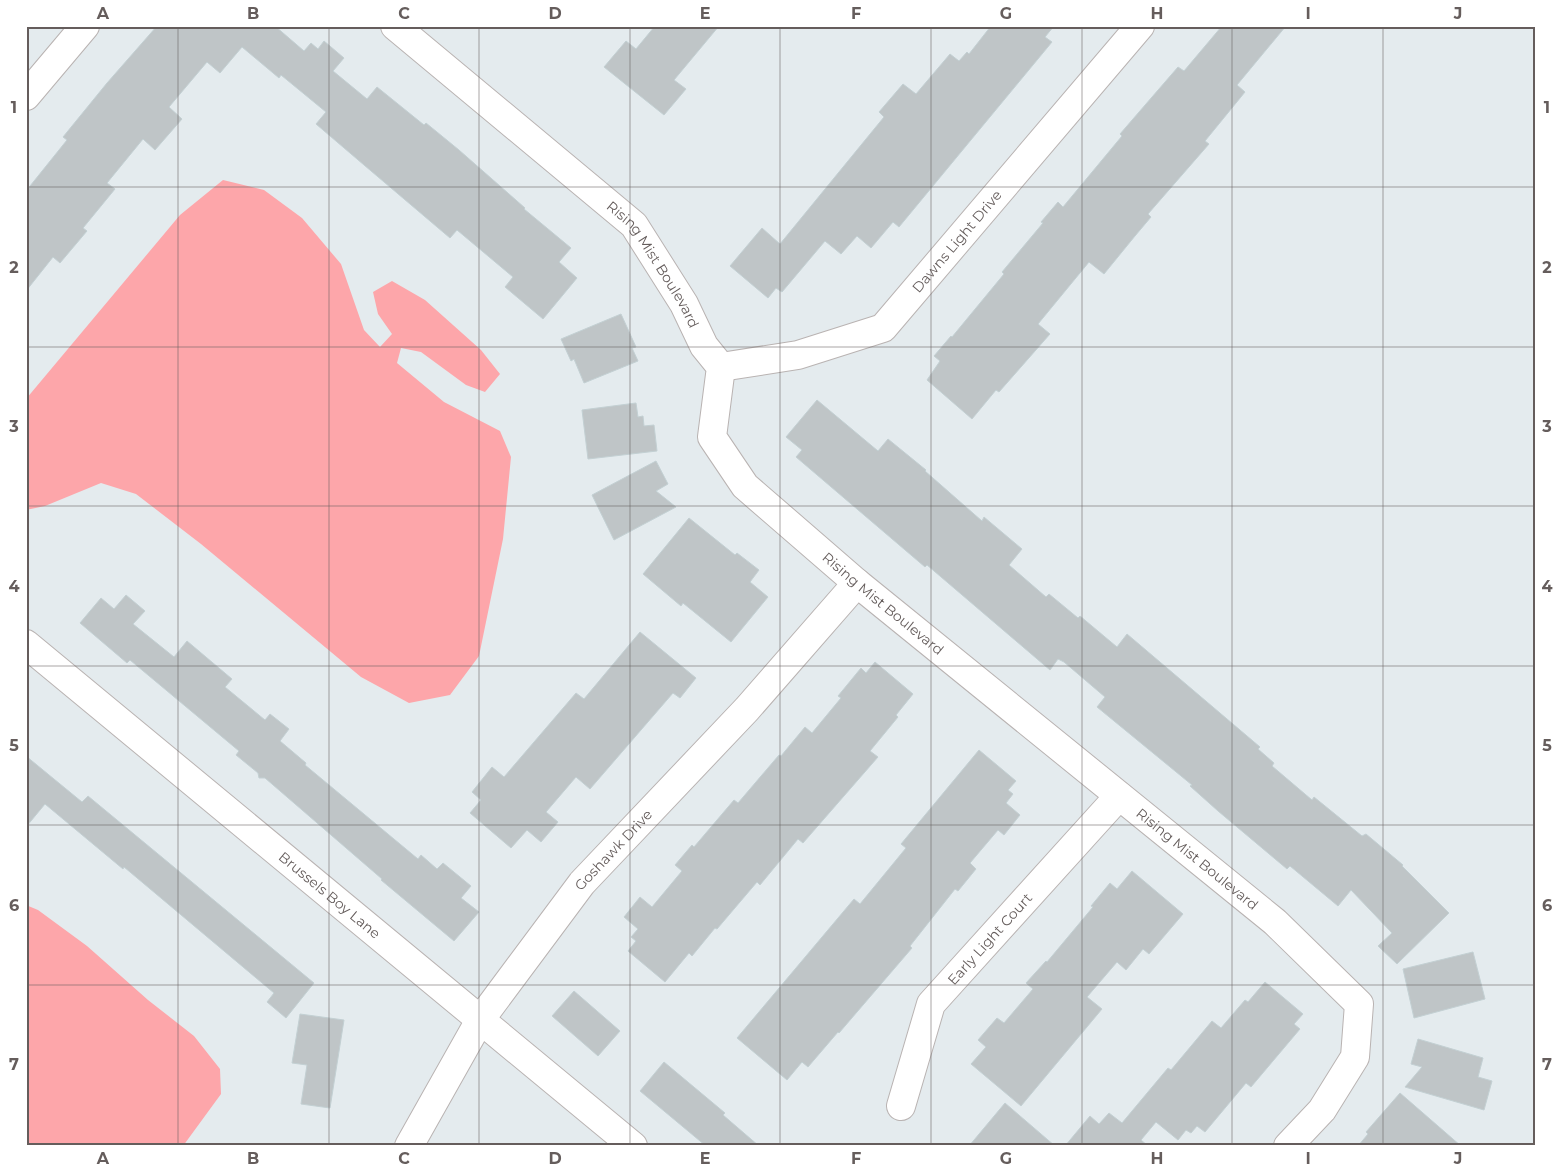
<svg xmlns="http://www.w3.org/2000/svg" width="1561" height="1172" viewBox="0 0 1561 1172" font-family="Montserrat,sans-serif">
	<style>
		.water { fill: #fda6aa }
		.building { fill: #bfc5c7; stroke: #c3d0d3 }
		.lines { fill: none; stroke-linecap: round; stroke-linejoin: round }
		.street-casing { stroke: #b9b3b2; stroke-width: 30 }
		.street { stroke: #fff; stroke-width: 28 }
		.grid { fill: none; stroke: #655d5c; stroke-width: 1; stroke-opacity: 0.55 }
		.labels { text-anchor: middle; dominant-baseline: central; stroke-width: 4; stroke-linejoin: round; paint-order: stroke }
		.street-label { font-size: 14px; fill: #655d5c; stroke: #fff }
		.neatline { fill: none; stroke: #655d5c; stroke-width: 2 }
		.grid-label { font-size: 16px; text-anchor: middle; font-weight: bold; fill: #655d5c }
	</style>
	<rect width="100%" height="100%" fill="#e4ebee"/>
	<g class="water">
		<path d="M223,180l41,10 38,28 39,46 23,66 16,17 12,-13 -14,-20 -5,-22 19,-11 33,19 56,50 19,24 -15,18 -19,-7 -45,-33 -20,-4 -4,15 47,39 56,29 11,26 -8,82 -24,117 -29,39 -41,8 -48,-26 -160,-133 -65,-50 -35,-11 -56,23 -19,4v-111l154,-184z"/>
		<path d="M26,905l12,5 49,36 61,54 46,36 26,33 1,25 -38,52h-157z"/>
	</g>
	<g class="building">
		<path d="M157,26h118l29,25 7,-8 7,6 6,-8 20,17 -11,13 34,28 10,-12 47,38 2,-2 33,27 66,58 -1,1 47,39 -12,14 18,16 -34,41 -38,-32 8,-10 -56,-47 -7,8 -86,-73 -48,-41 10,-12 -45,-37 -2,3 -37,-31 -22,26 -13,-11 -38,45 13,12 -27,31 -12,-11 -36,44 8,6 -32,39 4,3 -27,32 -7,-6 -27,34v-100l41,-51 -4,-3 44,-54z"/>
		<path d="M655,26h64l-45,54 12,9 -22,26 -60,-48 22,-26 10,8z"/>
		<path d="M991,26h63l-9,11 7,5 -153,185 -6,-5 -22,26 -14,-12 -16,18 -16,-13 -43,51 -6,-4 -8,10 -38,-32 32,-38 18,16 104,-127 -5,-5 24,-28 13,10 34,-40 9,7 8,-9 2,2z"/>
		<path d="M1222,26h64l-49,59 8,7 -40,49 4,3 -61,70 3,3 -16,19 -31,38 -15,-12 -51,62 12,10 -51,58 -3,-2 -24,29 -45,-39 13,-19 -6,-5 17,-20 1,1 52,-63 -2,-2 41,-49 -2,-1 17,-20 5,5 59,-71 -2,-2 32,-37 26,-30 6,4z"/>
		<path d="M621,314l15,33 -4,1 6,13 -54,22 -10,-24 -3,2 -10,-22z"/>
		<path d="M817,400l61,51 10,-12 38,31 -1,1 57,50 2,-4 38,32 -13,16 37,32 3,-3 29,24 2,-2 37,31 10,-13 133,113 -2,2 16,14 -2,3 40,34 2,-3 48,39 4,-2 37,31 -1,1 47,47 -52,51 -19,-18 14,-13 -41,-43 -13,16 -48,-40 -3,3 -69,-58 -28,-25 2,-1 -95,-78 8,-10 -41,-35 -6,-3 -8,11 -123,-105 -2,2 -129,-110 6,-7 -16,-13z"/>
		<path d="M636,403l2,14 5,-1 1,10 10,-1 3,26 -69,8 -6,-49z"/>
		<path d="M656,461l12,23 -12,7 20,16 -62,33 -22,-45z"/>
		<path d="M689,518l46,37 2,-2 22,17 -9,12 18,15 -37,45 -48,-39 -2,3 -38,-32z"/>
		<path d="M126,595l19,16 -12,13 41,33 13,-16 45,38 -7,8 40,33 5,-6 19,15 -9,12 26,22 -1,2 113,94 3,-4 16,14 6,-6 28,23 -10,12 18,14 -25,29 -73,-61 1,-1 -117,-101h-6l-1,-5 -22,-18 3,-4 -109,-91 -3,3 -47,-40 21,-25 13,11z"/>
		<path d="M640,632l56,46 -16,20 -7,-5 -83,96 -14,-12 -30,35 12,10 -17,20 -14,-12 -16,18 -41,-35 11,-13 -9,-8 20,-25 12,10 72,-84 8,6z"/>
		<path d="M875,662l38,32 -17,21 2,2 -28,34 8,6 -75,86 -5,-4 -38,46 -3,-3 -40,47 -2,-1 -23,28 -3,-3 -24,29 -37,-31 8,-10 -5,-4 7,-8 -14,-12 16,-20 12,10 30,-36 -7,-6 17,-20 2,2 40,-47 4,3 41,-48 2,1 24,-29 7,6 29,-35 -3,-2 23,-28 5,5z"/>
		<path d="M979,750l37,31 -8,9 5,4 -7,9 14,12 -16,20 -6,-5 -28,33 6,6 -18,22 -3,-2 -45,57 2,2 -73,85 -1,-1 -30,35 -6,-5 -15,18 -50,-42 117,-139 6,5 46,-56 -5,-4z"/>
		<path d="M26,756l56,46 6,-6 226,187 -28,35 -19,-16 7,-9 -150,-126 -1,2 -78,-65 -19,23z"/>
		<path d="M1132,871l51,43 -34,40 -6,-5 -17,21 -9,-8 -30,35 15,12 -81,97 -50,-42 15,-17 -8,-7 19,-22 7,5 29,-34 -7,-6 20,-22 1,1 46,-55 -2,-1 19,-23 7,6z"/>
		<path d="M1473,952l12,47 -71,19 -11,-49z"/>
		<path d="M1265,982l38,32 -9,10 6,5 -49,58 -5,-4 -41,49 -8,-6 -6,7 -5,-3 -8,10 -22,-18 -15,18 7,6h-83l25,-30 9,8 10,-11 13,10 46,-55 3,2 41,-49 9,7 24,-28 3,2z"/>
		<path d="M574,991l46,40 -22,25 -46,-40z"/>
		<path d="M300,1014l44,6 -14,88 -29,-4 6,-39 -15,-2z"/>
		<path d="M1418,1039l65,19 -5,19 14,4 -8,29 -79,-23 17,-20 -11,-3z"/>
		<path d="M664,1062l61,51 -2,2 36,31h-53l-66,-55z"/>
		<path d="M1400,1093l61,53h-103l10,-12 -2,-2z"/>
		<path d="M1005,1103l50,43h-86z"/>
	</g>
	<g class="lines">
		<g class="street-casing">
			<g id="street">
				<path id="s1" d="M395,26l239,199 50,79 20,42 17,21 -9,70 33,49 112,97 418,339 84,82 -4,53 -33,53 -34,36"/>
				<path d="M26,96l59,-70"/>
				<path id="s2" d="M721,367l77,-12 85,-27 257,-302"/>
				<path id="s3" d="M26,644l607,502"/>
				<path id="s4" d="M901,1106l30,-102 188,-208"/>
				<path id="s5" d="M409,1146l71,-126 102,-137 165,-174 110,-126"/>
			</g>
		</g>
		<use href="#street" class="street"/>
	</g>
	<path class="grid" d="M178,26v1120M329,26v1120M479,26v1120M630,26v1120M780,26v1120M931,26v1120M1082,26v1120M1232,26v1120M1383,26v1120M26,187h1509M26,347h1509M26,506h1509M26,666h1509M26,825h1509M26,985h1509"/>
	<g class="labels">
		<g class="street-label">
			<text stroke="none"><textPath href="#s2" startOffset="281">Dawns Light Drive</textPath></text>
			<text stroke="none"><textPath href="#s1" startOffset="354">Rising Mist Boulevard</textPath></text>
			<text stroke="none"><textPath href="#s1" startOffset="789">Rising Mist Boulevard</textPath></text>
			<text stroke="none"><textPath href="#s5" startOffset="361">Goshawk Drive</textPath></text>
			<text stroke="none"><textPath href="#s1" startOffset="1194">Rising Mist Boulevard</textPath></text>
			<text stroke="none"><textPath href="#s3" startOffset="394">Brussels Boy Lane</textPath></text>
			<text stroke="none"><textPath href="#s4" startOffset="194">Early Light Court</textPath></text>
		</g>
	</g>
	<rect width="1561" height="1172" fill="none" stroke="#ffffff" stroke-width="55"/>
	<rect x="28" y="28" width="1506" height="1116" class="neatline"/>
	<g class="grid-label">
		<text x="103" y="19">A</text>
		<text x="253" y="19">B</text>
		<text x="404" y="19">C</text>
		<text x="555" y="19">D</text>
		<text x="705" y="19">E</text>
		<text x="856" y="19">F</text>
		<text x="1006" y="19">G</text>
		<text x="1157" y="19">H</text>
		<text x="1308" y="19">I</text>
		<text x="1458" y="19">J</text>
		<text x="14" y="113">1</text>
		<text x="1547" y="113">1</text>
		<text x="14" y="273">2</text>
		<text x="1547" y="273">2</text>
		<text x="14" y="432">3</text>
		<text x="1547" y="432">3</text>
		<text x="14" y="592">4</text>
		<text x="1547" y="592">4</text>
		<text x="14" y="751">5</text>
		<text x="1547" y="751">5</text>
		<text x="14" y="911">6</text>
		<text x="1547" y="911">6</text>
		<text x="14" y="1070">7</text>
		<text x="1547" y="1070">7</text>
		<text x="103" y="1164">A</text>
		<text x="253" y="1164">B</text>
		<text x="404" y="1164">C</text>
		<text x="555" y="1164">D</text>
		<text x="705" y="1164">E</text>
		<text x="856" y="1164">F</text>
		<text x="1006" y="1164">G</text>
		<text x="1157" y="1164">H</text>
		<text x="1308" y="1164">I</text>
		<text x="1458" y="1164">J</text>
	</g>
</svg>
